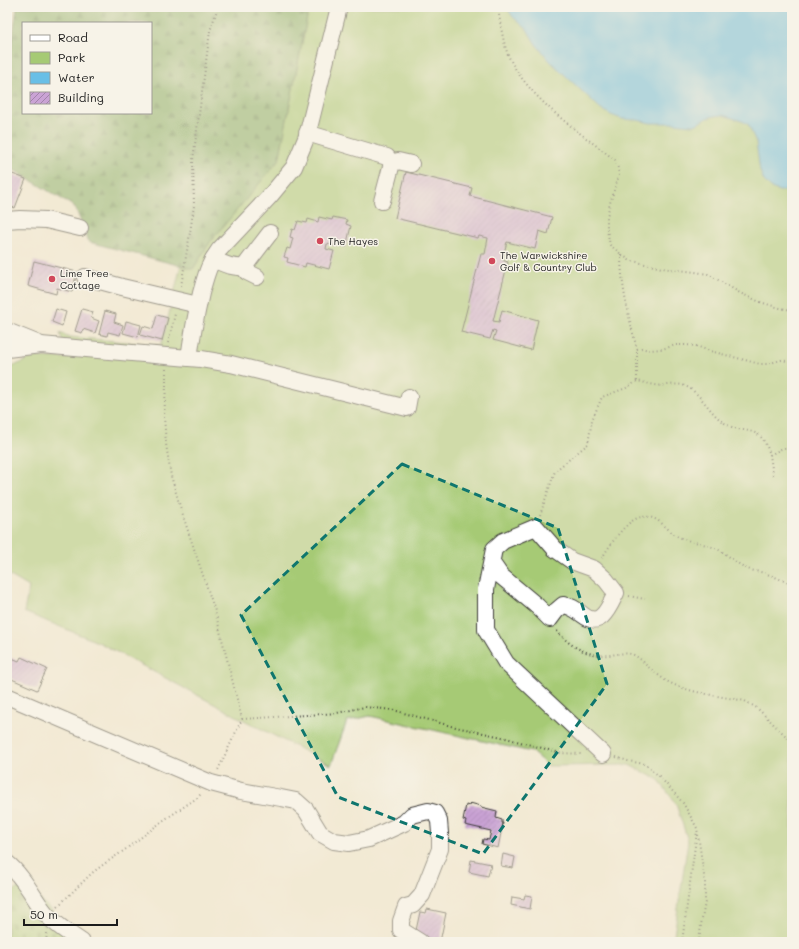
<svg xmlns="http://www.w3.org/2000/svg" width="799" height="949" viewBox="0 0 799 949" font-family="Mali,sans-serif">
	<style>
		.green { fill: #a6ca74; stroke: #617348 }
		.forest { fill: url(#forest-firs); stroke: #506541; fill-rule: evenodd }
		.cemetery { fill: url(#cemetery-stones); stroke: #617348 }
		.water { fill: #69bfe6; stroke: #426e81 }
		.building { fill: url(#building-hatch) }
		.lines { fill: none; stroke-linecap: round; stroke-linejoin: round }
		.minor-casing { stroke: #3c3b38; stroke-width: 18 }
		.path { stroke: #3c3b38; stroke-width: 2; stroke-dasharray: 1 3; stroke-linecap: butt }
		.minor { stroke: #fff; stroke-width: 16 }
		.marked { fill: none; stroke: #0f766e; stroke-width: 3; stroke-dasharray: 8 5; stroke-linejoin: round }
		.poi-dot { fill: #d1495b; stroke: #f7f3e8; stroke-width: 1.5 }
		.labels { text-anchor: middle; dominant-baseline: central; stroke-width: 3; stroke-linejoin: round; paint-order: stroke }
		.poi-label { font-size: 10px; fill: #1c1c1c; stroke: #f7f3e8; text-anchor: start }
	</style>
	<defs>
		<pattern id="forest-firs" width="22" height="20" patternUnits="userSpaceOnUse"><rect width="22" height="20" fill="#84ae66"/><path d="M5 1l3.5 6h-7zM16 11l3.5 6h-7z" fill="#6b8d53"/></pattern>
		<pattern id="cemetery-stones" width="16" height="16" patternUnits="userSpaceOnUse"><rect width="16" height="16" fill="#a6ca74"/><path d="M2 7V4a2 2 0 0 1 4 0v3zM10 15v-3a2 2 0 0 1 4 0v3z" fill="#8ead64"/></pattern>
		<pattern id="building-hatch" width="6" height="6" patternUnits="userSpaceOnUse"><rect width="6" height="6" fill="#caa3d5"/><path d="M-1 1l2-2M0 6l6-6M5 7l2-2" fill="none" stroke="#a384ac"/></pattern>
	</defs>
	<rect width="100%" height="100%" fill="#f7f3e8"/>
	<filter id="ink" filterUnits="userSpaceOnUse"><feTurbulence type="fractalNoise" baseFrequency=".025" numOctaves="2"/><feDisplacementMap in="SourceGraphic" scale="8" xChannelSelector="R" yChannelSelector="G"/><feConvolveMatrix kernelMatrix="1 2 1 2 8 2 1 2 1" color-interpolation-filters="sRGB"/></filter>
	<filter id="wash" filterUnits="userSpaceOnUse"><feTurbulence type="fractalNoise" baseFrequency=".012" numOctaves="4" result="noise"/><feDisplacementMap in="SourceGraphic" scale="16" xChannelSelector="R" yChannelSelector="G"/><feGaussianBlur stdDeviation="0.9" result="paint"/><feColorMatrix in="noise" values="0 0 0 0 0 0 0 0 0 0 0 0 0 0 0 0 0 1.4 0 .05"/><feComposite in="paint" operator="in"/></filter>
	<g filter="url(#wash)">
		<rect width="100%" height="100%" fill="#f2ead4"/>
		<path class="green" d="M309,7h483v935h-119l15,-101 -12,-37 -17,-24 -30,-15 -81,1 -16,-14 -162,-36 -23,5 -16,44 -89,-46 -142,-76 -76,-31 5,-25 -22,-13v-205l27,-12 34,1 -8,-25 10,4 91,8 7,-27 13,-53 12,4 17,-27 69,-82z"/>
		<path class="forest" d="M17,7h292l-30,153 -69,82 -17,27 -104,-27 -14,-35 -68,-41v-87zM23,23h128v90h-128z"/>
		<path class="cemetery" d="M25,884l58,58h-76v-47z"/>
		<path class="water" d="M509,7h283v184h-13l-8,-3 -7,-7 -4,-10 -4,-29 -8,-18 -6,-3 -19,-6 -9,1 -7,2 -12,7h-3l-18,-2h-23l-14,-3 -15,-1 -11,-4 -11,-7 -50,-47 -15,-18 -8,-14 -14,-12 -4,-6z"/>
		<g id="blocks">
			<g class="building">
				<path d="M7,172l19,7 -11,29 -8,-3z"/>
				<path d="M406,172l66,16 -2,8 82,21 -4,17 -9,-3 -4,18 -28,-7 -5,18 6,2 -15,59 6,1 3,-12 36,10 -7,30 -38,-10 3,-9 -3,-1 -3,9 -29,-7 20,-78h4l3,-16 -9,-2 -1,2 -83,-20z"/>
				<path d="M319,217l13,3 1,-3 14,3 -1,4 5,2 -5,21 -10,-3v2l-9,-2 -1,5 8,2 -5,18 -23,-6 -1,4 -18,-5 1,-4 -4,-1 3,-9 3,1 3,-11 -3,-1 2,-8 3,1 3,-9 9,2 1,-4 10,3z"/>
				<path d="M34,261l43,11 -5,20 -15,-4 -1,6 -28,-8z"/>
				<path d="M56,309l10,3 -4,14 -10,-4z"/>
				<path d="M82,309l11,3 -2,6 8,3 -4,12 -12,-4 -1,4 -7,-2z"/>
				<path d="M105,311l11,3 -2,8 9,3 -3,10 -12,-3 -1,4 -8,-2z"/>
				<path d="M157,315l11,3 -6,23 -22,-6 3,-9 10,3z"/>
				<path d="M126,321l15,4 -3,12 -15,-4z"/>
				<path d="M7,656l12,5 2,-4 26,12 -10,21 -30,-13z"/>
				<path d="M470,803l11,3v1l16,4 -1,7 6,2v3h1l-5,25 -16,-4 1,-5 6,1 2,-9 -26,-6 1,-4 -3,-1 3,-15 3,1z"/>
				<path d="M503,854l12,3 -2,11 -12,-2z"/>
				<path d="M471,860l20,4 -3,12 -19,-4z"/>
				<path d="M525,895l7,1 -2,13 -19,-4 1,-8 12,2z"/>
				<path d="M427,909l19,4 -6,29 -18,-3 -7,-4 5,-23 6,1z"/>
			</g>
		</g>
	</g>
	<g filter="url(#ink)">
		<use href="#blocks" fill-opacity="0" stroke="#3c3b38" stroke-width="1"/>
		<g class="lines">
			<g class="minor-casing">
				<g id="minor">
					<path d="M307,133l80,24 5,6 -10,38"/>
					<path d="M392,163l6,-2 13,3"/>
					<path d="M7,220l13,-1 26,1 34,8"/>
					<path d="M213,259c11,5 18,9 31,8l26,-34"/>
					<path d="M244,267l3,5 10,5"/>
					<path d="M85,277l37,10 76,18"/>
					<path d="M7,331l32,13"/>
					<path d="M7,349l34,-4 148,13c3,-22 7,-43 12,-65 5,-17 7,-28 18,-43l51,-54 24,-29 13,-31 32,-129"/>
					<path d="M189,358l12,1 30,5 176,44 2,-11"/>
					<path d="M492,563l9,13 36,30 13,13 6,-8 7,-6c9,1 13,5 20,10 18,14 26,-8 33,-22l-10,-13 -12,-11 -22,-8 -17,-12 -19,-22 -33,14 -9,8 -8,40v41l20,33 97,91"/>
					<path d="M7,696l204,87 30,8 40,7 15,3 10,9 14,23 14,8 15,2 20,-4 35,-16 8,-8 16,-4 7,2 4,8 1,12v16l-18,46 -9,10 -7,2 -5,14v9l19,12"/>
					<path d="M7,863c15,12 25,32 36,47 8,12 27,24 39,32"/>
				</g>
			</g>
			<g class="path">
				<path d="M498,7c2,15 5,35 10,48 20,44 70,76 107,105l3,8 1,7 -9,28 -3,14v13l3,15 11,9 8,6 33,8 33,4 13,2 32,19 20,9 20,6 12,2"/>
				<path d="M621,254c0,33 8,64 16,95"/>
				<path d="M181,286l8,-47 5,-33 -1,-46 17,-129 8,-24"/>
				<path d="M168,343l7,-29"/>
				<path d="M166,369v18l-2,29 2,28 5,32 11,37 33,98 27,108 -24,51"/>
				<path d="M637,381v-32l4,-1 8,2 13,-1 14,-4h10l10,1 14,5 50,13h7l14,-4 11,2"/>
				<path d="M773,475l-3,-20 11,-6 11,-3"/>
				<path d="M540,515l15,-44 33,-27 4,-24 10,-23 24,-9 11,-7c6,1 12,3 18,4 10,2 21,-3 30,1 15,6 25,27 38,36 22,16 36,-2 47,33"/>
				<path d="M602,558c8,-13 24,-38 39,-41 17,-3 24,12 36,19 11,6 27,7 38,12 12,5 20,15 31,20 5,3 12,3 18,5 9,3 19,7 28,12"/>
				<path d="M629,596l16,3"/>
				<path d="M557,631c13,16 32,26 53,24 8,-1 17,-3 24,0 5,3 9,6 12,10 6,5 13,11 19,15 21,13 56,16 80,21l12,7 35,34"/>
				<path d="M242,719l95,-6 28,-6 28,3 58,16 51,11 58,16 22,1"/>
				<path d="M616,757l12,4 17,3 14,12 24,27 14,25 8,54v20l-4,23 -2,17"/>
				<path d="M58,906l34,-33 12,-9 18,-12 42,-32 33,-22 5,-5"/>
				<path d="M46,942l1,-9"/>
				<path d="M682,942l15,-111"/>
			</g>
			<use href="#minor" class="minor"/>
		</g>
	</g>
	<path d="M0 0H799V949H0ZM402,464l156,64 49,156 -124,170 -145,-57 -97,-182z" fill="#f2ead4" fill-opacity=".55" fill-rule="evenodd"/>
	<path class="marked" d="M402,464l156,64 49,156 -124,170 -145,-57 -97,-182z"/>
	<g class="poi-dot">
		<circle cx="320" cy="241" r="4"/>
		<circle cx="492" cy="261" r="4"/>
		<circle cx="52" cy="279" r="4"/>
	</g>
	<g class="labels">
		<g class="poi-label">
			<text x="328" y="241">The Hayes</text>
			<text x="500" y="255">The Warwickshire<tspan x="500" dy="12">Golf &amp; Country Club</tspan></text>
			<text x="60" y="273">Lime Tree<tspan x="60" dy="12">Cottage</tspan></text>
		</g>
	</g>
	<rect width="799" height="949" fill="none" stroke="#f7f3e8" stroke-width="24"/>
	<rect x="22" y="22" width="130" height="92" fill="#f7f3e8" stroke="#9f9d96"/>
	<rect x="30" y="35" width="20" height="6" fill="#ffffff" stroke="#9f9d96"/>
	<text x="58" y="42" font-size="12" fill="#1c1c1c">Road</text>
	<rect x="30" y="52" width="20" height="12" fill="#a6ca74" stroke="#9f9d96"/>
	<text x="58" y="62" font-size="12" fill="#1c1c1c">Park</text>
	<rect x="30" y="72" width="20" height="12" fill="#69bfe6" stroke="#9f9d96"/>
	<text x="58" y="82" font-size="12" fill="#1c1c1c">Water</text>
	<rect x="30" y="92" width="20" height="12" fill="url(#building-hatch)" stroke="#9f9d96"/>
	<text x="58" y="102" font-size="12" fill="#1c1c1c">Building</text>
	<path d="M24 919v6h93v-6" fill="none" stroke="#1c1c1c" stroke-width="2"/>
	<text x="30" y="919" font-size="12" fill="#1c1c1c" stroke="#f7f3e8" stroke-width="3" paint-order="stroke">50 m</text>
</svg>
